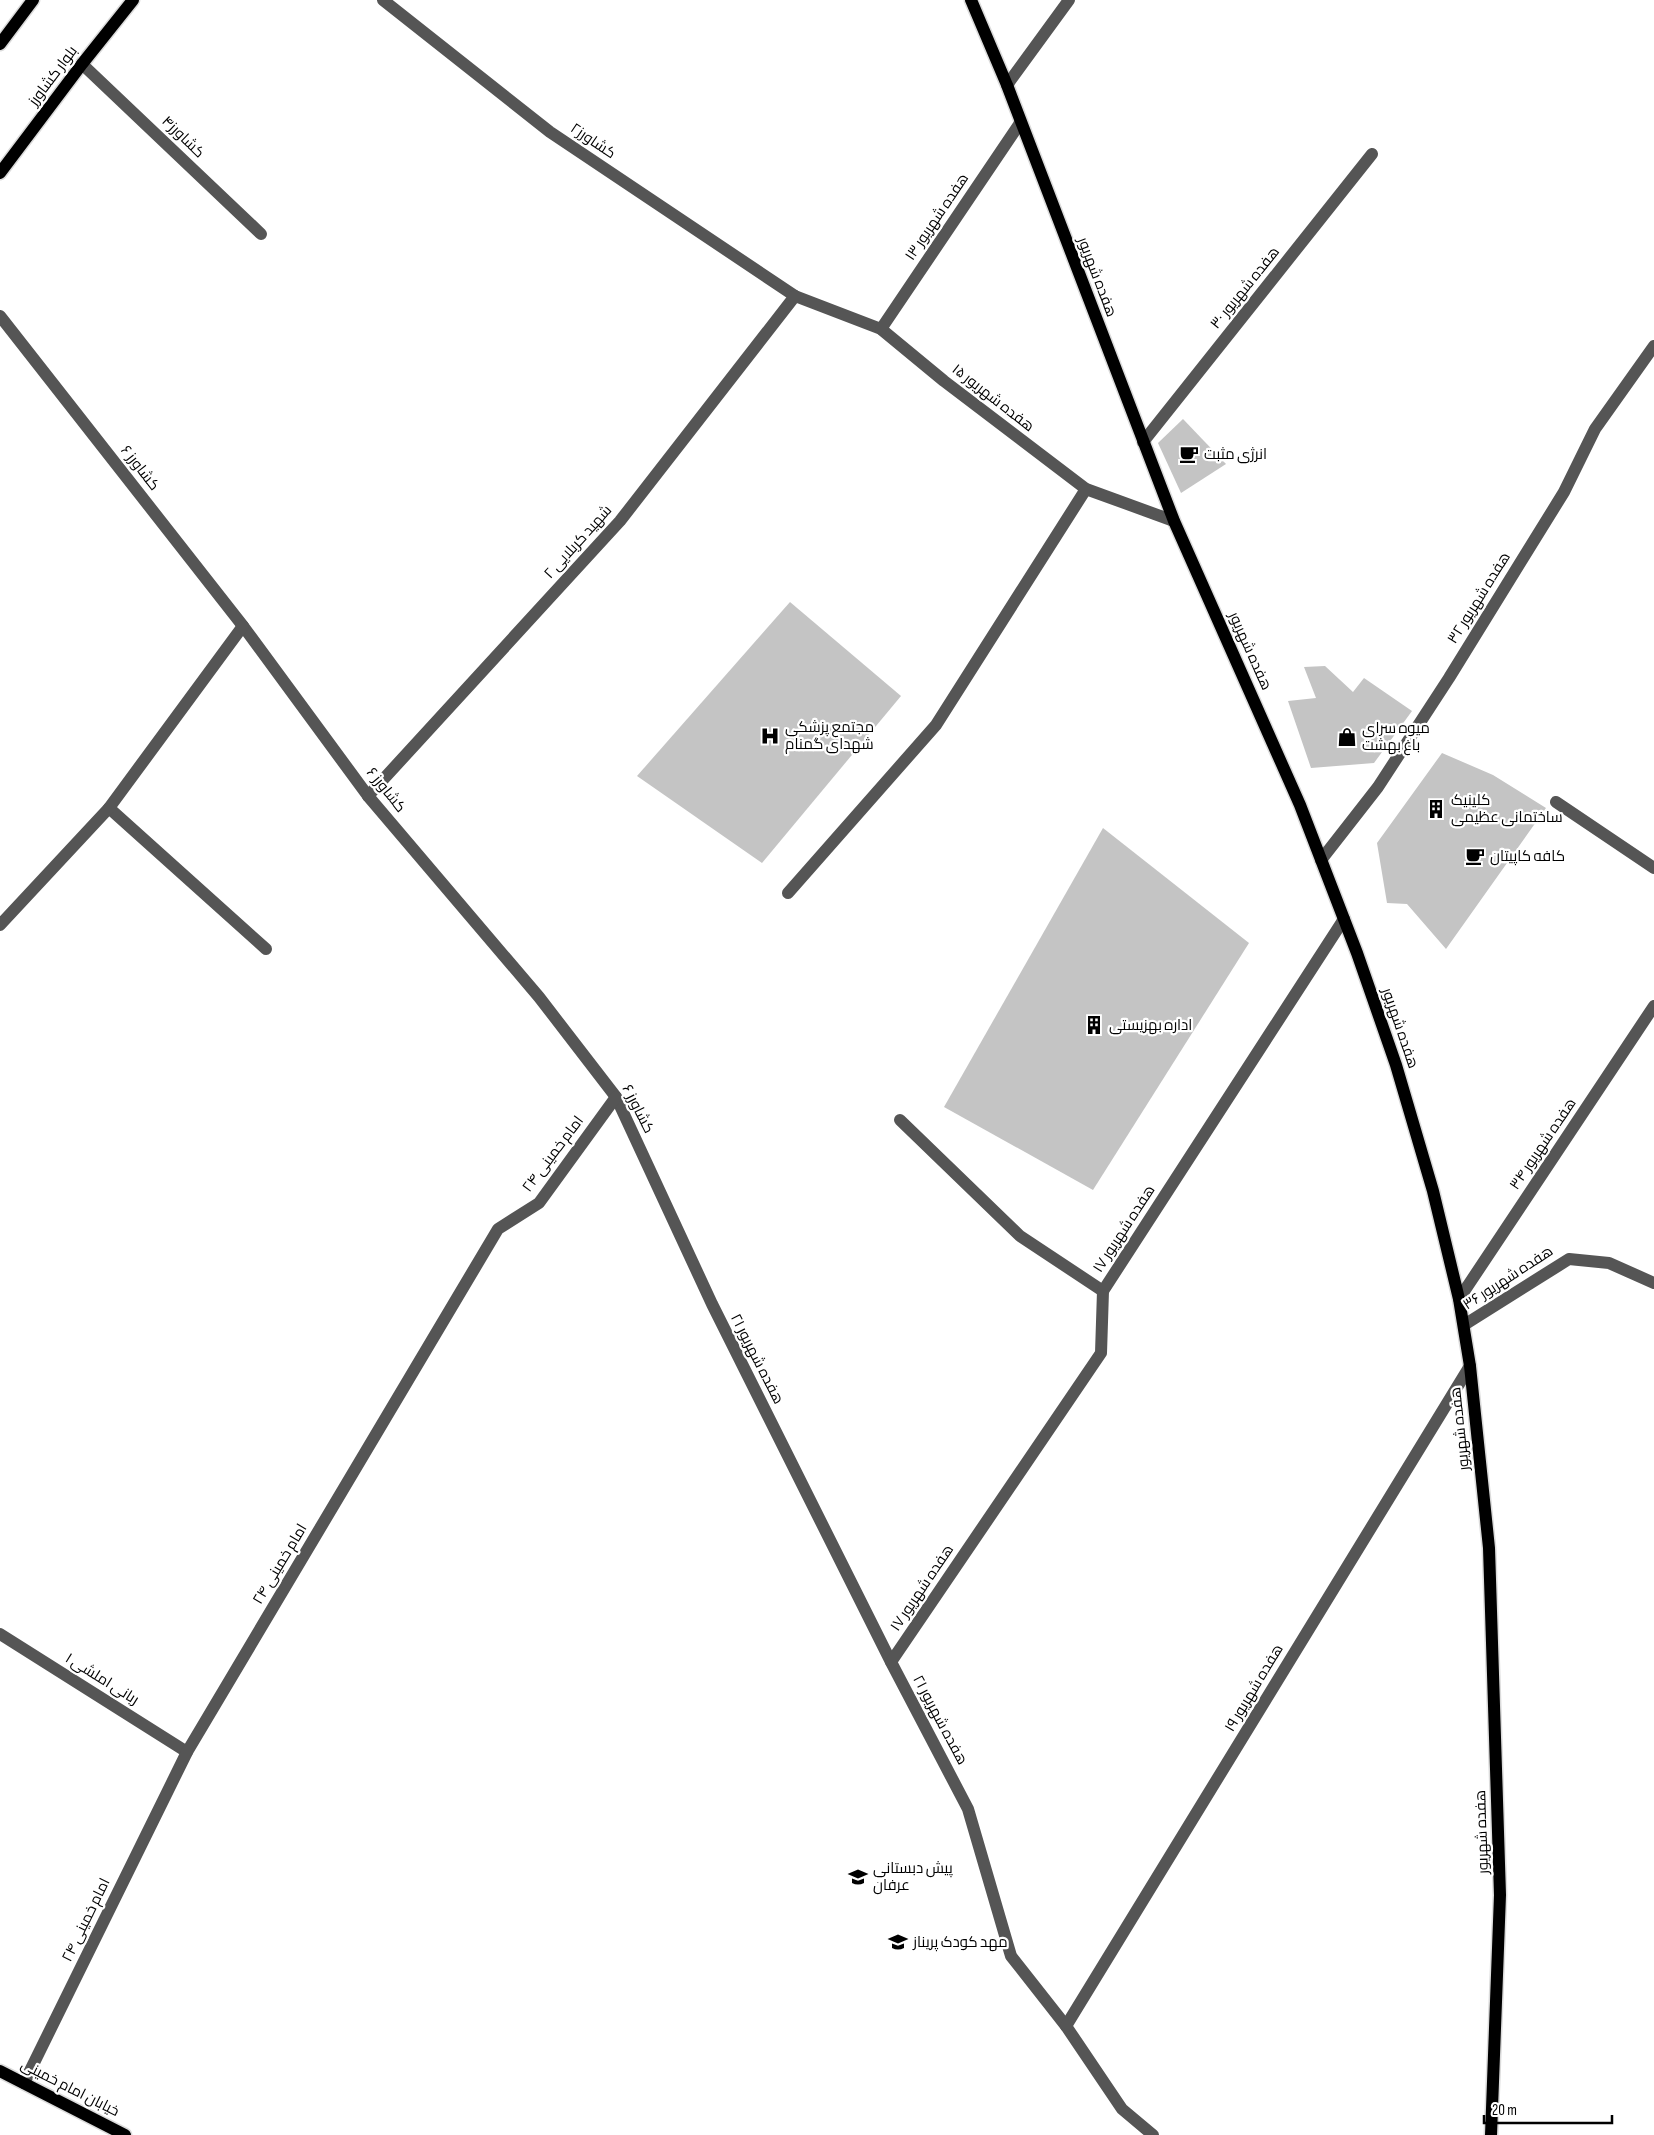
<svg xmlns="http://www.w3.org/2000/svg" width="1654" height="2135" viewBox="0 0 1654 2135" font-family="'Sofia Sans Condensed',Cairo,sans-serif">
	<style>
		.building { fill: #c4c4c4 }
		.lines { fill: none; stroke-linecap: round; stroke-linejoin: round }
		.major-casing { stroke: #dbdbdb; stroke-width: 15 }
		.minor { stroke: #555; stroke-width: 12 }
		.major { stroke: #000; stroke-width: 12 }
		.labels { text-anchor: middle; dominant-baseline: central; stroke-width: 4.5; stroke-linejoin: round; paint-order: stroke }
		.street-label { font-size: 15px; fill: #000; stroke: #fff }
		.poi-label { font-size: 15px; fill: #000; stroke: #fff; text-anchor: start }
	</style>
	<rect width="100%" height="100%" fill="#fff"/>
	<g class="building">
		<path d="M1183,419l43,45 -45,29 -23,-50z"/>
		<path d="M790,602l111,94 -139,167 -125,-87z"/>
		<path d="M1325,666l28,26 11,-14 48,33 -38,52 -63,5 -23,-67 28,-3 -12,-31z"/>
		<path d="M1442,753l51,22 53,33 -100,141 -39,-45 -20,-1 -10,-60z"/>
		<path d="M1103,828l146,115 -156,247 -149,-83z"/>
	</g>
	<g class="lines">
		<g class="major-casing">
			<g id="major">
				<path d="M971,0l36,85 167,436 126,284 57,148 39,112 37,126 26,108 11,67 19,182 11,347 -9,240"/>
				<path d="M0,44l33,-44"/>
				<path d="M0,173l82,-109 51,-64"/>
				<path d="M0,2071l125,64"/>
			</g>
		</g>
		<g class="minor">
			<path d="M383,0l167,132 245,164 86,33 63,52 142,108 88,32"/>
			<path d="M82,64l179,170"/>
			<path d="M1007,85l62,-85"/>
			<path d="M0,316l243,310 125,170 171,201 77,100 96,207 179,358 77,147 43,147 55,70 56,83 31,26"/>
			<path d="M881,329l139,-206"/>
			<path d="M1143,442l229,-288"/>
			<path d="M368,796l252,-275 175,-225"/>
			<path d="M1556,802l98,66"/>
			<path d="M109,808l157,141"/>
			<path d="M1321,860l57,-73 71,-109 115,-186 31,-63 59,-83"/>
			<path d="M788,893l148,-168 150,-236"/>
			<path d="M0,925l109,-117 134,-182"/>
			<path d="M900,1120l120,116 83,55"/>
			<path d="M1459,1299l195,-293"/>
			<path d="M1464,1325l105,-66 40,4 45,20"/>
			<path d="M0,1634l187,118"/>
			<path d="M891,1662l210,-309 2,-62 241,-372"/>
			<path d="M1066,2026l404,-660"/>
			<path d="M24,2083l163,-331 311,-523 41,-26 77,-106"/>
		</g>
		<use href="#major" class="major"/>
	</g>
	<defs>
		<g id="cafe-bare" transform="scale(1.5)"><path d="M-5.5-4.5H6V0H3Q3 3.5 0 3.5H-2.5Q-5.5 3.5-5.5 0ZM3-3.2v2h1.7v-2ZM-6 4.5H4V6H-6Z" fill="#000" stroke="#fff" stroke-width="2.5" paint-order="stroke"/></g>
		<g id="hospital-bare" transform="scale(1.5)"><path d="M-5-5h3v3.5h4V-5h3V5h-3V1.5h-4V5h-3Z" fill="#000" stroke="#fff" stroke-width="2.5" paint-order="stroke"/></g>
		<g id="shop-bare" transform="scale(1.5)"><path d="M-5-2.5h2.3a2.7 3.5 0 0 1 5.4 0H5L5.5 6h-11ZM-1.5-2.5h3a1.5 2.3 0 0 0-3 0Z" fill="#000" stroke="#fff" stroke-width="2.5" paint-order="stroke"/></g>
		<g id="building-bare" transform="scale(1.5)"><path d="M-4-6H4V6H1V3H-1V6H-4ZM-2.5-4.3h1.7v1.8h-1.7ZM.8-4.3h1.7v1.8H.8ZM-2.5-1h1.7V.8h-1.7ZM.8-1h1.7V.8H.8Z" fill="#000" stroke="#fff" stroke-width="2.5" paint-order="stroke"/></g>
		<g id="school-bare" transform="scale(1.5)"><path d="M0-5L7-2L0 1L-7-2ZM-4 1L0 2.5L4 1V4Q0 6-4 4Z" fill="#000" stroke="#fff" stroke-width="2.5" paint-order="stroke"/></g>
	</defs>
	<g fill-rule="evenodd">
		<use href="#cafe-bare" x="1189" y="454"/>
		<use href="#hospital-bare" x="770" y="736"/>
		<use href="#shop-bare" x="1347" y="737"/>
		<use href="#building-bare" x="1436" y="809"/>
		<use href="#cafe-bare" x="1475" y="856"/>
		<use href="#building-bare" x="1094" y="1025"/>
		<use href="#school-bare" x="858" y="1877"/>
		<use href="#school-bare" x="898" y="1942"/>
	</g>
	<g class="labels">
		<g class="street-label">
			<text transform="translate(53 76) rotate(-53)">بلوار کشاورز</text>
			<text transform="translate(183 137) rotate(44)">کشاورز۴</text>
			<text transform="translate(593 141) rotate(34)">کشاورز۲</text>
			<text transform="translate(937 217) rotate(-56)">هفده شهریور ۱۳</text>
			<text transform="translate(1097 277) rotate(69)">هفده شهریور</text>
			<text transform="translate(1245 288) rotate(-51)">هفده شهریور ۳۰</text>
			<text transform="translate(993 398) rotate(38)">هفده شهریور ۱۵</text>
			<text transform="translate(140 468) rotate(52)">کشاورز ۶</text>
			<text transform="translate(578 542) rotate(-48)">شهید کربلایی ۲</text>
			<text transform="translate(1479 598) rotate(-58)">هفده شهریور ۳۲</text>
			<text transform="translate(1250 651) rotate(66)">هفده شهریور</text>
			<text transform="translate(386 790) rotate(51)">کشاورز ۶</text>
			<text transform="translate(1400 1028) rotate(71)">هفده شهریور</text>
			<text transform="translate(638 1109) rotate(63)">کشاورز ۶</text>
			<text transform="translate(1543 1144) rotate(-56)">هفده شهریور ۳۴</text>
			<text transform="translate(553 1154) rotate(-53)">امام خمینی ۲۴</text>
			<text transform="translate(1124 1229) rotate(-57)">هفده شهریور ۱۷</text>
			<text transform="translate(1508 1278) rotate(-33)">هفده شهریور ۳۶</text>
			<text transform="translate(757 1359) rotate(63)">هفده شهریور ۲۱</text>
			<text transform="translate(1460 1429) rotate(-96)">هفده شهریور</text>
			<text transform="translate(280 1564) rotate(-59)">امام خمینی ۲۴</text>
			<text transform="translate(922 1588) rotate(-56)">هفده شهریور ۱۷</text>
			<text transform="translate(102 1679) rotate(32)">ربانی املشی ۱</text>
			<text transform="translate(1254 1688) rotate(-59)">هفده شهریور ۱۹</text>
			<text transform="translate(940 1720) rotate(62)">هفده شهریور ۲۱</text>
			<text transform="translate(1482 1832) rotate(-92)">هفده شهریور</text>
			<text transform="translate(86 1920) rotate(-64)">امام خمینی ۲۴</text>
			<text transform="translate(70 2088) rotate(27)">خیابان امام خمینی</text>
		</g>
		<g class="poi-label">
			<text x="1204" y="454">انرژی مثبت</text>
			<text x="785" y="727">مجتمع پزشکی<tspan x="785" dy="17">شهدای گمنام</tspan></text>
			<text x="1362" y="728">میوه سرای<tspan x="1362" dy="17">باغ بهشت</tspan></text>
			<text x="1451" y="800">کلینیک<tspan x="1451" dy="17">ساختمانی عظیمی</tspan></text>
			<text x="1490" y="856">کافه کاپیتان</text>
			<text x="1109" y="1025">اداره بهزیستی</text>
			<text x="873" y="1868">پیش دبستانی<tspan x="873" dy="17">عرفان</tspan></text>
			<text x="913" y="1942">مهد کودک پریناز</text>
		</g>
	</g>
	<path d="M1484 2115v8h128v-8" fill="none" stroke="#000000" stroke-width="2.5"/>
	<text x="1492" y="2115" font-size="15" fill="#000000" stroke="#ffffff" stroke-width="4" paint-order="stroke">20 m</text>
</svg>
